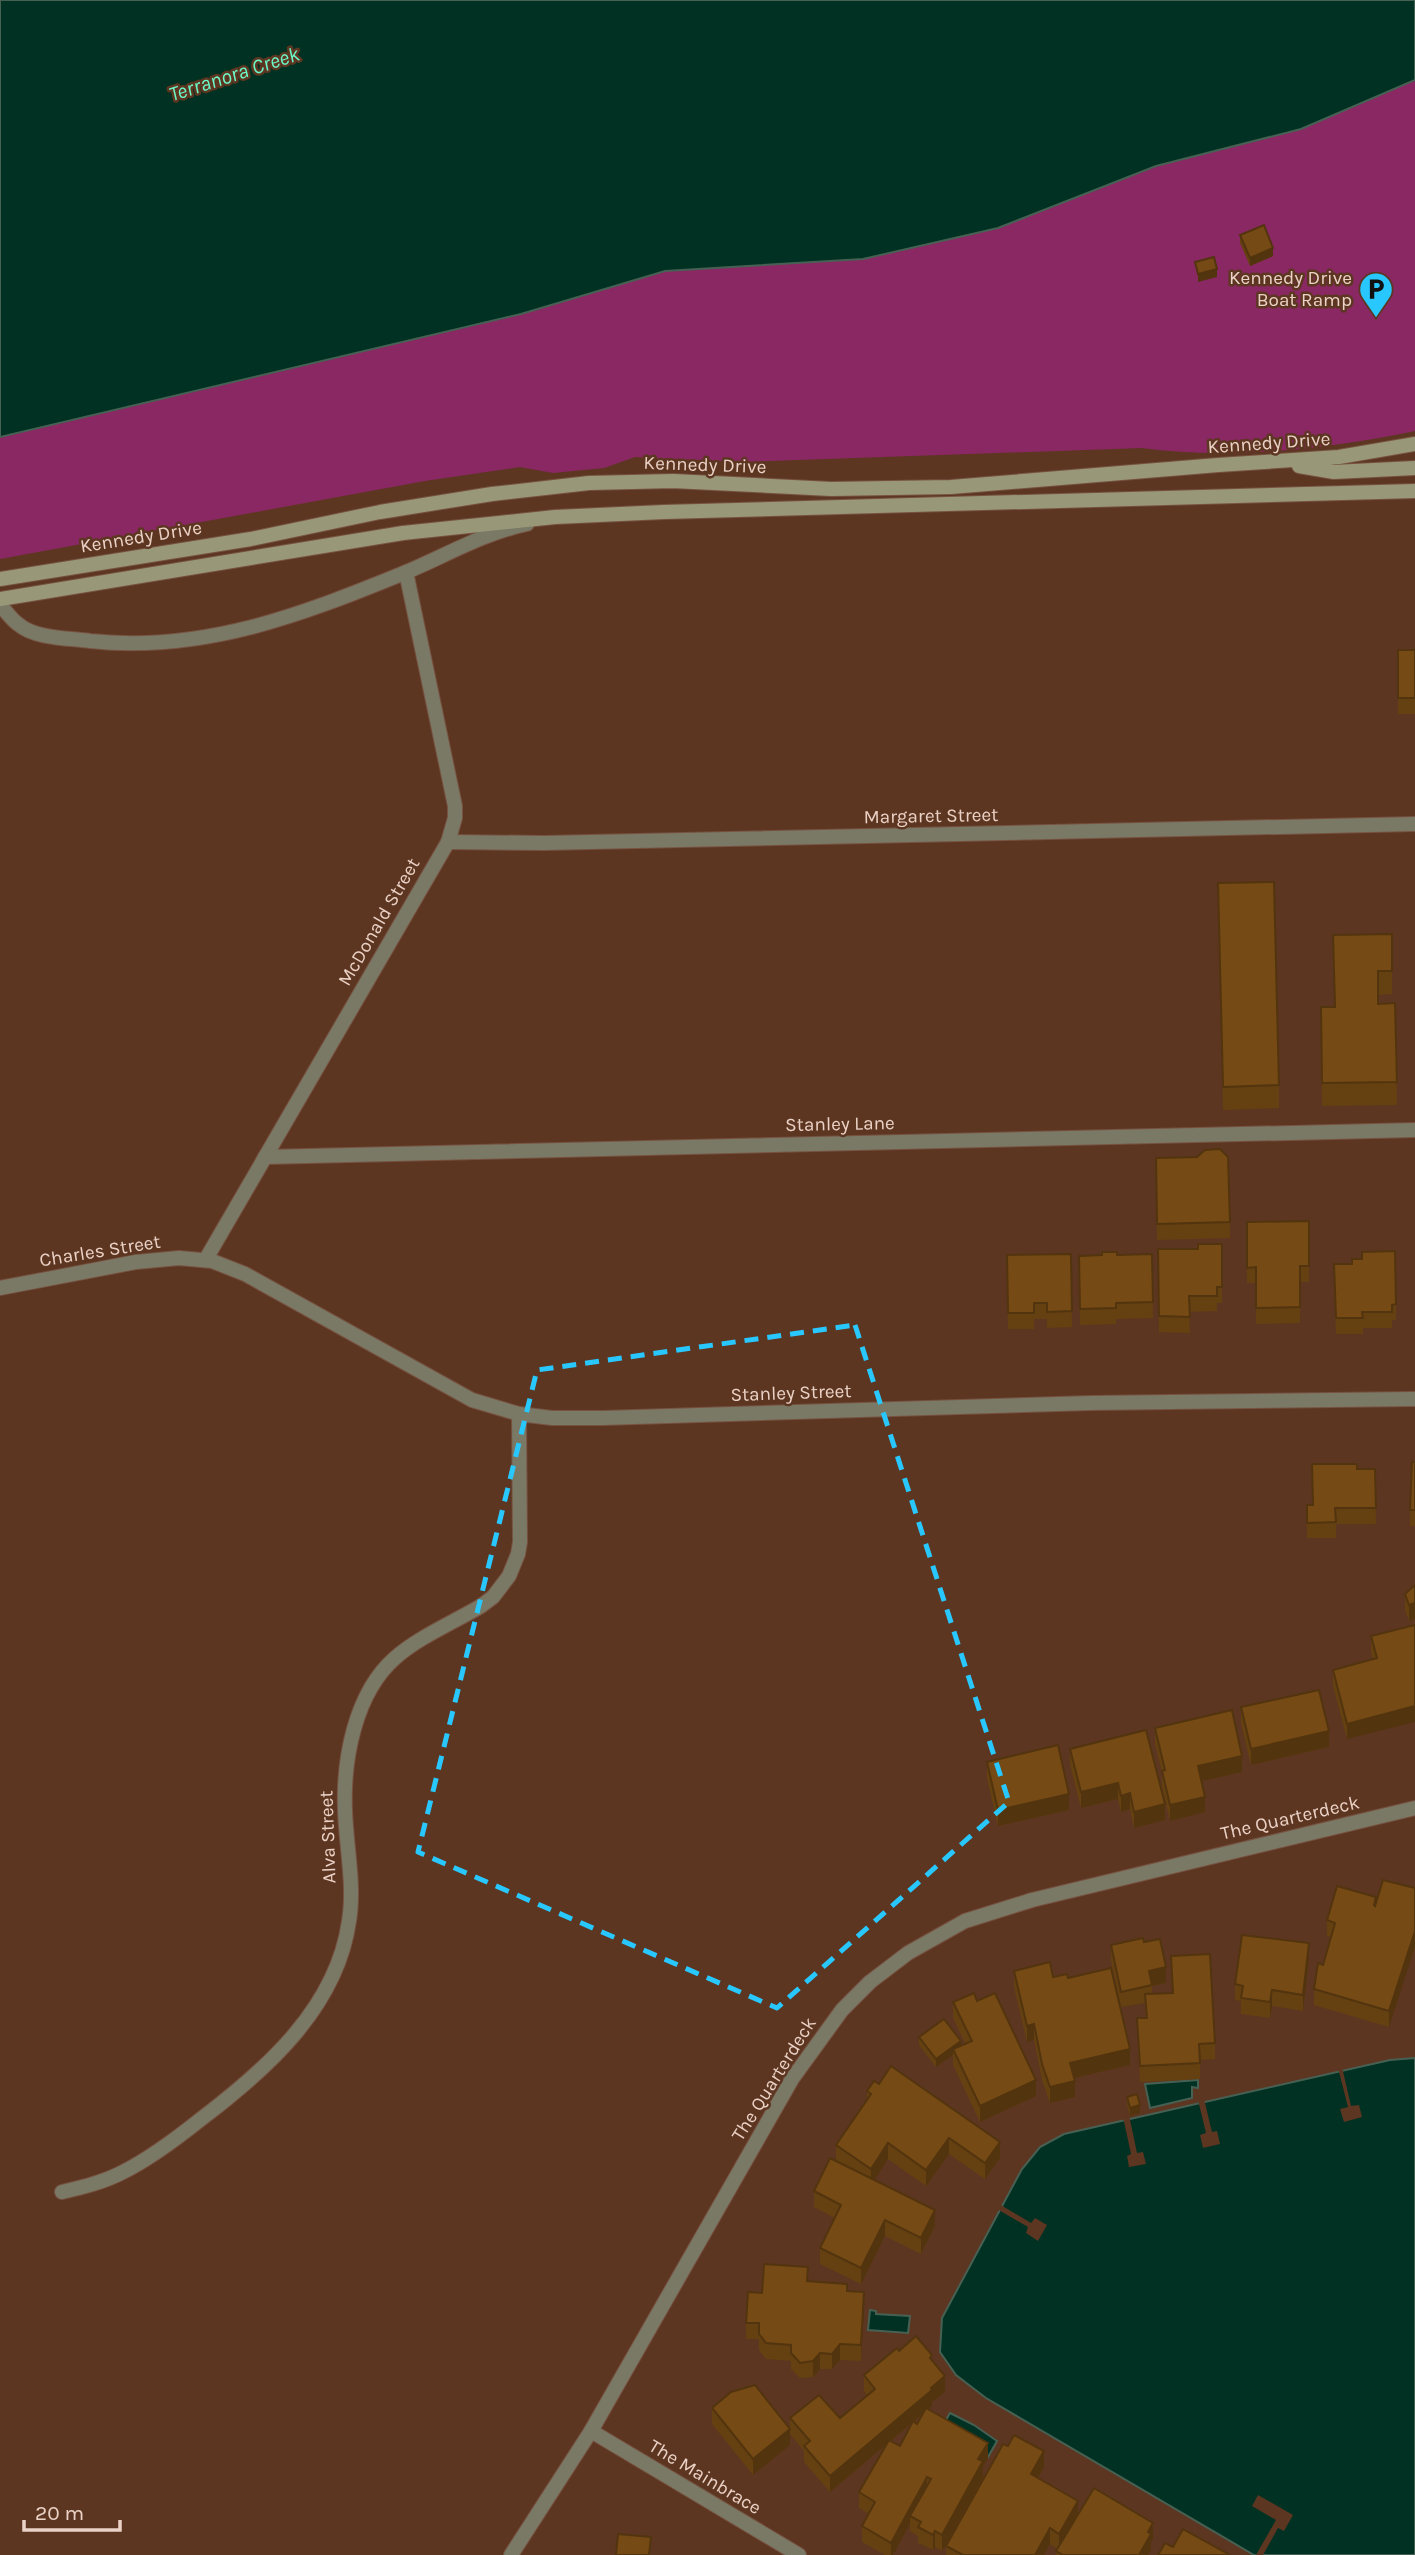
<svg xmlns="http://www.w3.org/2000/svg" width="1415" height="2555" viewBox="0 0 1415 2555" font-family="Karla,sans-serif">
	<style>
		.green { fill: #8a2863 }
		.water { fill: #003122; stroke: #466153; stroke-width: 2 }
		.pier { fill: #5d3622 }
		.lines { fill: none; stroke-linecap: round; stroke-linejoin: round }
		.street-casing { stroke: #775240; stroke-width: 16 }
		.secondary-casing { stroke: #775240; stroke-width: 16 }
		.street { stroke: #797966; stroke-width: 14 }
		.secondary { stroke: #989879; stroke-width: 14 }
		.wall { fill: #654011; fill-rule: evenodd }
		.shaded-wall { fill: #52340e }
		.building { fill: #754a14; stroke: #52340e; stroke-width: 2 }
		.marked { fill: none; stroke: #28c8ff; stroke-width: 5; stroke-dasharray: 14 9; stroke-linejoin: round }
		.labels { text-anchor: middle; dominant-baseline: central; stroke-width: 5; stroke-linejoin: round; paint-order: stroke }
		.poi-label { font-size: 19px; fill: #ebd2c6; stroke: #5d3622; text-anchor: end }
		.street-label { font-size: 19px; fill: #ebd2c6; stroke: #5d3622 }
		.water-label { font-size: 21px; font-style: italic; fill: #6bf9c8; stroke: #5d3622 }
	</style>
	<rect width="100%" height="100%" fill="#5d3622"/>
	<path class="green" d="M1415,80v351c-85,18 -187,29 -273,17l-398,14 -109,-5 -31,11 -51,5 -33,-6 -95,14 -425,78v-122l521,-123 144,-43 198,-12 293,-93 145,-37z"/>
	<g class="water">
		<path d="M0,0h1415v80l-114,49 -145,37 -158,62 -135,31 -198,12 -144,43 -521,123z"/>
		<path d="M1415,2058v497h-161l-268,-157 -30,-23 -16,-23 2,-34 80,-149 18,-22 24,-13 326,-74z"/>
		<path d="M1198,2080v8l-6,-1v11l-42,10 -5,-24z"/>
		<path d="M870,2310l6,1v3l34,2 -2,17 -40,-3z"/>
		<path d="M950,2413l24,12 23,16 -9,16 -47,-28z"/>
	</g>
	<g class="pier">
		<path d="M1342,2067l9,39 8,-1 3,12 -18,5 -4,-13 8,-2 -10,-39z"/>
		<path d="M1204,2099l8,33 5,-1 3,13 -17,4 -3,-13 6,-2 -8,-33z"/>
		<path d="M1129,2115l8,38 6,-1 3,12 -17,3 -2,-11 4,-2 -8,-37z"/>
		<path d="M999,2204l32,19 4,-5 12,7 -9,16 -12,-8 2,-6 -31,-18z"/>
		<path d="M1258,2495l35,20 -9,16 -6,-3 -15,27h-7l20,-35 -24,-14z"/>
	</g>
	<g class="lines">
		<g class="street-casing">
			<g id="street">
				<path d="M0,605c6,6 11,14 18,19 17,15 51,14 72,17 113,12 211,-26 314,-68 41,-17 79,-40 123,-49"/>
				<path d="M448,842l96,1 871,-19"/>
				<path d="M265,1157l1150,-27"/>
				<path d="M206,1259l242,-417 7,-24v-12l-49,-234"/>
				<path d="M0,1288l136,-26 43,-4 33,3 33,13 227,126 47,14 33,4h51l488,-15 324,-4"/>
				<path d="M62,2192c21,-5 42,-10 61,-20 28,-14 53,-33 78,-53 66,-50 136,-112 148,-198 6,-36 -3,-75 -4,-111 -2,-51 10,-117 50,-152 22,-20 59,-36 86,-52l12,-9 16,-21 9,-22 2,-12 -1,-128"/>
				<path d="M591,2431l208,124"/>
				<path d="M511,2555l80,-124 201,-352 50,-69 28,-28 38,-29 57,-32 67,-21 383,-92"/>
			</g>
		</g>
		<g class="secondary-casing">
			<g id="secondary">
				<path d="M1299,466l35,6 81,-4"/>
				<path d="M0,579l251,-40 129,-27 112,-18 97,-11 84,-2 158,8 120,-2 267,-22 121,-8 76,-13"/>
				<path d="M0,599l403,-66 152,-16 109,-5 751,-21"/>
			</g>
		</g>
		<use href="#street" class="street"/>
		<use href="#secondary" class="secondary"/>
	</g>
	<g class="wall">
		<path d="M1240,235l33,21 -23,10 -10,-23z"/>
		<rect x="1398" y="650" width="17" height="64"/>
		<path d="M1218,883l61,202v23l-56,2z"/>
		<path d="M1392,934v60l-14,1v9l17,-1 2,102 -75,1 -1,-99h13z"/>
		<path d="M1156,1158l74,64v16l-73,2z"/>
		<path d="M1309,1221v61h-9v41l-44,1v-41h-9v-61z"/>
		<path d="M1222,1244v59h-5v8l-28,1 1,21 -31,-1 -1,-83h40z"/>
		<path d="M1071,1254l1,73 -25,1v-9h-13v10h-26l-1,-74z"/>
		<path d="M1152,1254l1,64 -37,1v5l-36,1 -1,-69z"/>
		<path d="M1334,1280l62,24v16h-4v8h-29v6h-27z"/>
		<path d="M1415,1462v64h-5v-16z"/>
		<path d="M1357,1469h18l1,55h-40v14h-29v-33h6z"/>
		<path d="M1415,1585v34l-6,2 -4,-11v-16z"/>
		<path d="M1415,1625l-68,114 -14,-53v-16l40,-11 -2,-7v-16z"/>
		<path d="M1241,1707l88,40 -78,18 -10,-42z"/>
		<path d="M1155,1728l87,44 -40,9 3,31 -35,9 -8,-34v-15l-7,-28z"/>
		<path d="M1070,1749l95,71 -31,8 -4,-19 -9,3 -3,-13 -37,9 -11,-43z"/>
		<path d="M987,1762l82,48 -71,16 -11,-48z"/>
		<path d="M1415,1888l-26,139 -75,-22v-16l9,-24 8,-28 -4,-1v-16l49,-16z"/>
		<path d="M1144,1942l22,41 -14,3v8l20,-1 -1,-37 44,87v16l-15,1v19l-60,3 -3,-64h9l-1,-15 -24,4 -10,-46v-16z"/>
		<path d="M1309,1959l-6,52 -31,-5 -2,12 -29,-4v-13l-6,-1v-16z"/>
		<path d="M1014,1971l54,7 62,87 -56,13 1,19 -25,6 -8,-23 -8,-40 -7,2 -13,-55z"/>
		<path d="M977,2001l59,95 -56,26 -27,-57v-10l-17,12 -17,-22v-8l42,8 4,-2 -12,-25v-16z"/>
		<path d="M867,2091l133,67 -15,21 -36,-25 -23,32 -38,-27 -14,21 61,46 -14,28 -36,-18 -24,48 -41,-20v-16l15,-30 -21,-11v-16l25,-28 -3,-2v-16l31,-45z"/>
		<path d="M1127,2097l13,16 -10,3 -3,-11z"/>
		<path d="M808,2281l39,10 17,17 -3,53 -21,-1 -8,9h-12l-7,8 -13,1 -9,-9v-8l-25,-2 -7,-9v-11h-13v-16l16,-30z"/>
		<path d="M899,2351l33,10 13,31 -13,10v4l-4,3 60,49 -5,9v10l-41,74 -7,-4 -2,3 -15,-7v-7l-8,-5v-7l-17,31h-8l-23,-13v-16l7,-12 -10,-6v-16l27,-47 -56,47 -26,-30v-11l-14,-17v-16h50l27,-23 -3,-4v-16zM923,2414l-6,10 -3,-2 4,-4zM913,2422l-13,24 -9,-5z"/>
		<path d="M712,2408l78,37 -37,30 -41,-51z"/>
		<path d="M1044,2467l-6,11 40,37 75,24 -2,3v8l-3,5h-92l1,-6 -7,-5 -6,11h-98v-9z"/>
	</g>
	<g class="shaded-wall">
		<path d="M1273,248v8l-23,10v-8z"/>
		<path d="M1217,269v8l-19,5v-8z"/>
		<path d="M1415,1603v16l-6,2v-16z"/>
		<path d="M1415,1706v16l-68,17v-15z"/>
		<path d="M1329,1731v16l-78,18v-16z"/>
		<path d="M1242,1756v16l-44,10v-16z"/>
		<path d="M1118,1783v16l-37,9v-16z"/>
		<path d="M1130,1793v16l-9,3v-16z"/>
		<path d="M1069,1794v16l-71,16v-16z"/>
		<path d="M1205,1797v15l-35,9v-16z"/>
		<path d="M1165,1804v16l-31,8v-16z"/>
		<path d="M1415,1931v16l-26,80v-16z"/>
		<path d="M1309,1943v16l-6,52v-16z"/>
		<path d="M1166,1967v16l-14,3 -3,-15z"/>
		<path d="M1272,1990v16l-2,12v-16z"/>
		<path d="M1034,2024v16l-7,2v-16z"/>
		<path d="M961,2041v8h-8v6l-17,12v-8z"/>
		<path d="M1130,2049v16l-60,14v-16z"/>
		<path d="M1036,2080v16l-56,26v-16z"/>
		<path d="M1075,2081v16l-25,6v-16z"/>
		<path d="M1140,2105v8l-10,3v-8z"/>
		<path d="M949,2138v16l-23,32v-16z"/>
		<path d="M1000,2142v16l-15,21v-16z"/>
		<path d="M888,2143v16l-17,26v-16z"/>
		<path d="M935,2210v16l-14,28v-16z"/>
		<path d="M885,2220v16l-24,48v-16z"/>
		<path d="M864,2292v16l-3,53v-16z"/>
		<path d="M840,2344v16l-8,9v-15z"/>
		<path d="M820,2353v16l-7,8v-16z"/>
		<path d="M945,2376v16l-13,10v4l-102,86v-16z"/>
		<path d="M790,2429v16l-37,30v-16z"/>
		<path d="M988,2443v15l-5,9v10l-41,74v-16l36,-76z"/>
		<path d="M1044,2451v16l-13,23v-16z"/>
		<path d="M927,2477v16l-17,23v8l-17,31h-2v-12z"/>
		<path d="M1078,2501v15l-19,33v-15z"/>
		<path d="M1153,2523v16l-2,3v8l-3,5h-9l9,-23z"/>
		<path d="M1050,2528v16l-6,11h-9z"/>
		<path d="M935,2531v16l-2,3v-15z"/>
	</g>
	<g class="building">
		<path d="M1264,225l9,23 -23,10 -10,-23z"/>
		<path d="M1214,257l3,12 -19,5 -3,-12z"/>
		<rect x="1398" y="650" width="17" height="48"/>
		<path d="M1274,882l5,203 -56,2 -5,-204z"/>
		<path d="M1392,934v37h-14v33l17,-1 2,79 -75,1 -1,-76h14l-2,-72z"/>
		<path d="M1220,1149l8,8 2,65 -73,2 -1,-66 41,-1 8,-7z"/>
		<path d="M1309,1221v45h-9v41l-44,1v-41l-9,1v-46z"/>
		<path d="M1198,1244h24v43h-5v9h-28l1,21 -31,-1 -1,-67h40z"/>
		<path d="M1395,1251l1,53 -4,1v7h-30l1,6h-27l-2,-54h18v-5h10v-7z"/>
		<path d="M1102,1252h15v3l35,-1 1,48 -37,1v5l-36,1 -1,-53 23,-1z"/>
		<path d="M1071,1254l1,57 -25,1v-9h-13v10h-26l-1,-58z"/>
		<path d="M1412,1462h3v48h-5z"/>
		<path d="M1312,1464h45v5h18l1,39h-41l1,14 -29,1v-18h6z"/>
		<path d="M1415,1585v18l-6,2 -4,-11z"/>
		<path d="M1415,1625v81l-68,18 -14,-54 44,-12 -6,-22z"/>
		<path d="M1319,1690l10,41 -78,18 -10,-42z"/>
		<path d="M1232,1710l10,46 -44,10 7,31 -35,8 -8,-34 3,-1 -10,-42z"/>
		<path d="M1146,1730l19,74 -31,8 -4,-19 -9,3 -3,-13 -37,9 -11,-43z"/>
		<path d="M1058,1745l11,49 -71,16 -11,-48z"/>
		<path d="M1383,1880l32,8v43l-26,80 -75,-22 4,-26 5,2 12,-42 -8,-3 10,-34 39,11 -2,8 1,1z"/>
		<path d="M1242,1935l67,8 -6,52 -31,-5 -2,12 -29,-4 2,-12 -8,-2z"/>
		<path d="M1143,1938l1,4 16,-3 6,28 -17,4 3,14 -31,7 -10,-47z"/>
		<path d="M1210,1954l5,89 -16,1 1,19 -60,3 -3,-48h10l-2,-24 28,-1 -2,-37z"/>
		<path d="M1050,1962l3,15 14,-3 1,4 43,-10 19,81 -60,14 5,18 -25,6 -8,-23 -8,-40 -7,2 -13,-55z"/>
		<path d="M974,1993l3,8 18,-8 41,87 -56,26 -27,-57 19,-8 -19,-39z"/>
		<path d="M944,2019l17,22 -25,18 -17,-22z"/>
		<path d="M891,2066l109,76 -15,21 -36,-25 -23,32 -38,-27 -17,26 -35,-24 35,-51 -4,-3 7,-10 5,3z"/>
		<path d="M1137,2094l3,11 -10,3 -3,-11z"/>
		<path d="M830,2158l105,52 -14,28 -36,-18 -24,48 -41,-20 21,-43 -27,-14z"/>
		<path d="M764,2264l44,3 -1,14 40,3v7l17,1 -3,53 -21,-1 -8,10 -12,-1 -7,8 -13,2 -9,-10v-8l-25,-2 -7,-9v-11h-13l2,-31 14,1z"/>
		<path d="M916,2336l16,19 -2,3 15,18 -14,12 1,2 -102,86 -26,-30 6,-5 -20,-23 29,-23 21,23 35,-29 -11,-14 33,-27 2,3z"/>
		<path d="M755,2385l35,44 -37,30 -41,-51 19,-16z"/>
		<path d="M926,2408l62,35 -10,16 5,2 -41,74 -7,-4 -2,4 -15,-8 3,-5 -11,-6 21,-37 -4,-2 -36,66 -29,-17 13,-24 -16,-10 30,-52 11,6 13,-25 4,3z"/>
		<path d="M1014,2435l30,16 -13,23 47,27 -19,33 -9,-6 -15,27h-72l-17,-9 57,-102 5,2z"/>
		<path d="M1094,2488l59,35 -5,9 3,2 -12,21h-76l-7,-4z"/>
		<path d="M1183,2529l47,26h-72l7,-12 8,4z"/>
		<path d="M618,2534l33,3 -2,18h-33z"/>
	</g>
	<path class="marked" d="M855,1325l154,477 -232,206 -359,-156 119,-482z"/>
	<defs>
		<g id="parking-pin" transform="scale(1.75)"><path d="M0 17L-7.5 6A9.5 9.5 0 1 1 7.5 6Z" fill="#28c8ff" stroke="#5d3622"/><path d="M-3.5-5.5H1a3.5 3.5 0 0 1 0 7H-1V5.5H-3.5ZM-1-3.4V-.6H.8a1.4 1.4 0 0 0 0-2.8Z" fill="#111"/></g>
	</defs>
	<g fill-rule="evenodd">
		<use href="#parking-pin" x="1376" y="289"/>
	</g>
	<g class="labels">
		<g class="poi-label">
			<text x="1352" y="278">Kennedy Drive<tspan x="1352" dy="22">Boat Ramp</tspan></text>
		</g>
		<g class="street-label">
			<text transform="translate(1269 443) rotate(-4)">Kennedy Drive</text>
			<text transform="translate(705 465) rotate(2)">Kennedy Drive</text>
			<text transform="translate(141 537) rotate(-9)">Kennedy Drive</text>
			<text transform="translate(931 816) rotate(-1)">Margaret Street</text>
			<text transform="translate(379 922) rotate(-60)">McDonald Street</text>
			<text transform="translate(840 1124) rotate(-1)">Stanley Lane</text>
			<text transform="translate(100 1251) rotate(-9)">Charles Street</text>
			<text transform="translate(791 1393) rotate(-2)">Stanley Street</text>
			<text transform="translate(1290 1818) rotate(-13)">The Quarterdeck</text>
			<text transform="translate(328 1837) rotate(-92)">Alva Street</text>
			<text transform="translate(774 2079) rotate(-58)">The Quarterdeck</text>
			<text transform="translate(705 2477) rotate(31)">The Mainbrace</text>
		</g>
		<g class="water-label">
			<text transform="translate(234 74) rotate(-18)">Terranora Creek</text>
		</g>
	</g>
	<path d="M24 2520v10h96v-10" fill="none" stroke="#ebd2c6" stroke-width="3.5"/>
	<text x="35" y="2520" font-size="21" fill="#ebd2c6" stroke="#5d3622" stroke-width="5" paint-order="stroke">20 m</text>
</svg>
